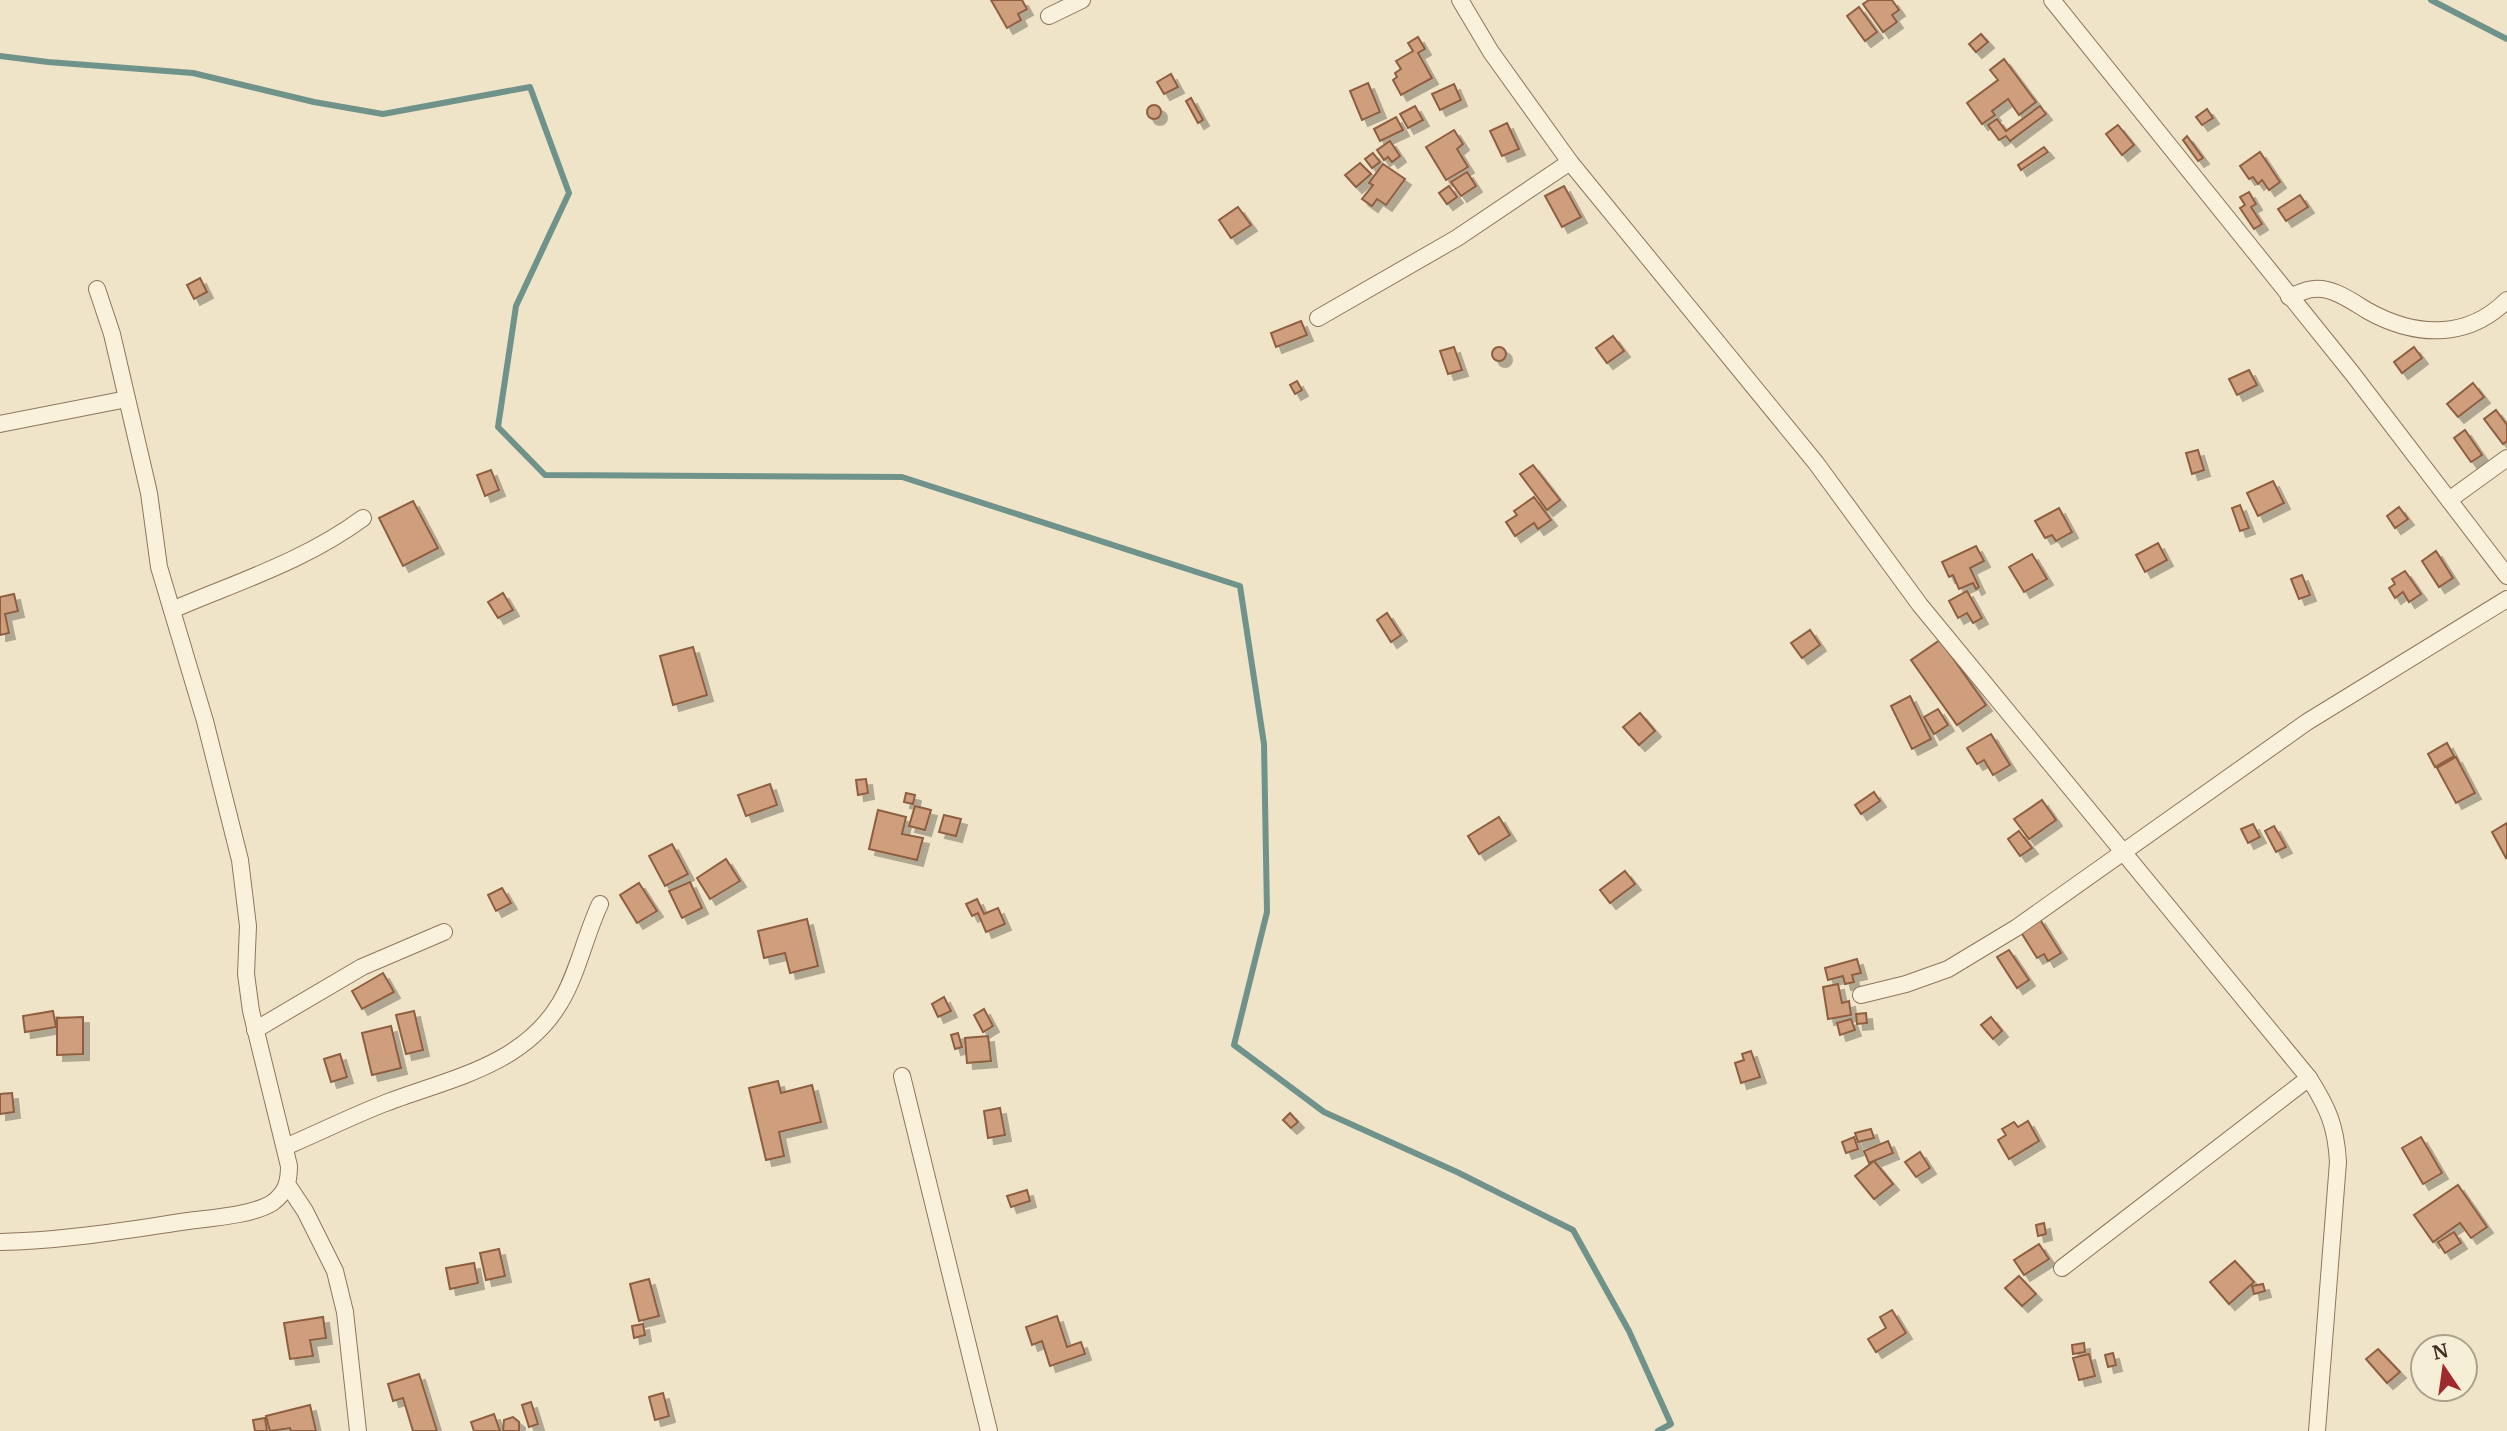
<svg xmlns="http://www.w3.org/2000/svg" width="2507" height="1431" viewBox="0 0 2507 1431" font-family="Merriweather,serif">
	<style>
		.lines { fill: none; stroke-linecap: round; stroke-linejoin: round }
		.stream { stroke: #6f938a; stroke-width: 6 }
		.building { fill: #cf9f7d; stroke: #8d5f41; stroke-width: 2; filter: url(#shadow) }
		.minor-casing { stroke: #8d765c; stroke-width: 18 }
		.minor { stroke: #faf1dc; stroke-width: 16 }
	</style>
	<defs>
		<filter id="shadow"><feDropShadow dx="6" dy="6" stdDeviation="0" flood-color="#0004"/></filter>
	</defs>
	<rect width="100%" height="100%" fill="#f0e4c8"/>
	<g class="lines">
		<g class="stream">
			<path d="M2431,0l76,39"/>
			<path d="M0,56l48,6 145,11 121,29 69,12 147,-27 39,106 -53,113 -18,121 47,48 357,2 338,109 24,158 3,168 -33,133 90,67 133,60 116,58 56,101 42,93 -13,7"/>
		</g>
	</g>
	<g class="building">
		<path d="M991,0h31l5,9 -9,5 3,6 -14,8z"/>
		<path d="M1869,0h23l7,10 -7,5 5,7 -14,10 -20,-28z"/>
		<path d="M1859,7l18,25 -12,9 -18,-25z"/>
		<path d="M1981,34l7,8 -12,10 -7,-8z"/>
		<path d="M1418,37l7,12 -7,4 14,25 -31,17 -8,-15 4,-3 -2,-4 6,-4 -5,-8 17,-10 -5,-8z"/>
		<path d="M2004,59l32,43 -17,13 -11,-16 -16,12 3,4 -13,9 -15,-21 31,-23 -8,-10z"/>
		<path d="M1171,74l7,13 -14,7 -7,-12z"/>
		<path d="M1368,83l12,29 -18,8 -12,-29z"/>
		<path d="M1454,84l7,16 -21,10 -8,-16z"/>
		<path d="M1191,98l12,22 -5,3 -12,-22z"/>
		<circle cx="1154" cy="112" r="7"/>
		<path d="M1415,106l8,14 -15,8 -8,-14z"/>
		<path d="M2040,106l6,8 -36,27 -4,-5 -7,4 -11,-15 9,-6 9,12z"/>
		<path d="M2207,109l6,9 -11,7 -6,-8z"/>
		<path d="M1396,117l7,13 -23,11 -6,-12z"/>
		<path d="M1507,123l12,26 -17,7 -12,-25z"/>
		<path d="M2118,125l16,20 -12,10 -16,-21z"/>
		<path d="M1454,130l9,14 -6,5 11,18 -22,13 -20,-33z"/>
		<path d="M2187,136l16,22 -5,3 -15,-21z"/>
		<path d="M1390,141l10,15 -8,6 -4,-5 -4,3 -7,-10z"/>
		<path d="M2044,147l4,5 -27,18 -3,-5z"/>
		<path d="M2260,152l20,30 -11,8 -7,-10 -4,4 -5,-7 -4,2 -9,-13z"/>
		<path d="M1373,153l7,9 -8,6 -7,-9z"/>
		<path d="M1360,163l11,11 -15,13 -11,-12z"/>
		<path d="M1383,164l22,15 -19,26 -9,-6 -5,7 -10,-7 11,-14 -4,-2z"/>
		<path d="M1467,172l9,14 -15,10 -10,-14z"/>
		<path d="M1449,186l8,11 -10,7 -8,-11z"/>
		<path d="M1564,186l17,31 -19,10 -17,-31z"/>
		<path d="M2249,192l7,12 -5,3 11,17 -8,5 -14,-21 5,-3 -5,-8z"/>
		<path d="M2300,195l8,12 -22,14 -8,-12z"/>
		<path d="M1238,207l13,18 -20,13 -12,-18z"/>
		<path d="M200,278l7,14 -13,7 -7,-14z"/>
		<path d="M1301,321l6,14 -31,12 -5,-14z"/>
		<path d="M1613,336l11,15 -17,12 -11,-15z"/>
		<path d="M1454,347l8,23 -14,4 -8,-23z"/>
		<path d="M2414,347l8,11 -20,15 -8,-11z"/>
		<circle cx="1499" cy="354" r="7"/>
		<path d="M2249,370l8,15 -20,10 -8,-16z"/>
		<path d="M1297,381l5,9 -7,4 -5,-9z"/>
		<path d="M2473,383l11,14 -26,20 -11,-13z"/>
		<path d="M2496,410l11,15v16l-4,3 -19,-25z"/>
		<path d="M2465,430l17,25 -11,7 -17,-24z"/>
		<path d="M2198,450l6,20 -12,4 -6,-21z"/>
		<path d="M1533,465l27,35 -13,10 -27,-36z"/>
		<path d="M491,470l8,20 -14,6 -8,-21z"/>
		<path d="M2273,481l11,22 -26,13 -11,-23z"/>
		<path d="M1534,497l17,23 -13,9 -4,-6 -19,13 -9,-14 11,-7 -3,-4z"/>
		<path d="M413,501l25,47 -35,18 -24,-48z"/>
		<path d="M2240,505l9,23 -9,3 -8,-23z"/>
		<path d="M2399,507l9,12 -13,9 -8,-12z"/>
		<path d="M2059,508l13,24 -16,9 -4,-6 -7,3 -10,-17z"/>
		<path d="M2158,543l9,17 -22,12 -9,-17z"/>
		<path d="M1976,546l8,15 -14,7 9,19 -3,2 -3,-6 -14,6 -6,-14 -4,2 -7,-15z"/>
		<path d="M2436,551l17,27 -14,9 -17,-26z"/>
		<path d="M2032,554l15,25 -23,13 -15,-25z"/>
		<path d="M2405,571l16,23 -12,8 -6,-10 -8,6 -6,-10 6,-4 -3,-5z"/>
		<path d="M2302,575l8,20 -11,4 -8,-20z"/>
		<path d="M1967,591l15,27 -9,5 -6,-10 -9,5 -9,-17z"/>
		<path d="M503,593l10,17 -15,8 -10,-16z"/>
		<path d="M14,594l4,17 -13,3 4,19 -9,2v-38z"/>
		<path d="M1387,613l14,22 -10,7 -14,-22z"/>
		<path d="M1810,630l10,15 -18,13 -11,-15z"/>
		<path d="M1940,640l46,65 -29,20 -46,-65z"/>
		<path d="M693,647l14,48 -34,10 -13,-49z"/>
		<path d="M1910,696l21,43 -19,10 -21,-43z"/>
		<path d="M1938,709l10,16 -14,9 -10,-17z"/>
		<path d="M1640,713l15,18 -16,14 -16,-18z"/>
		<path d="M1991,734l19,31 -17,10 -9,-15 -7,4 -10,-16z"/>
		<path d="M2447,743l7,13 -19,11 -7,-13z"/>
		<path d="M2456,757l19,36 -19,10 -19,-35z"/>
		<path d="M866,779l2,14 -10,2 -2,-15z"/>
		<path d="M770,784l7,21 -31,11 -8,-21z"/>
		<path d="M1874,792l6,9 -19,13 -6,-9z"/>
		<path d="M906,793l9,2 -2,9 -9,-2z"/>
		<path d="M2042,800l14,20 -27,19 -15,-20z"/>
		<path d="M915,806l16,4 -6,20 -16,-4z"/>
		<path d="M878,810l28,7 -4,17 21,4 -6,22 -48,-11z"/>
		<path d="M944,815l17,4 -5,17 -17,-4z"/>
		<path d="M1499,817l11,18 -31,19 -11,-18z"/>
		<path d="M2507,823v34l-1,1 -14,-26z"/>
		<path d="M2253,824l7,13 -12,6 -7,-14z"/>
		<path d="M2274,826l12,21 -10,5 -11,-21z"/>
		<path d="M2019,831l13,17 -12,8 -12,-17z"/>
		<path d="M672,844l16,30 -23,12 -16,-30z"/>
		<path d="M726,859l14,22 -30,18 -13,-21z"/>
		<path d="M1625,871l10,13 -25,19 -10,-13z"/>
		<path d="M690,882l12,26 -20,10 -13,-27z"/>
		<path d="M639,883l18,28 -20,12 -17,-28z"/>
		<path d="M502,888l9,15 -15,8 -8,-16z"/>
		<path d="M977,899l7,15 14,-6 7,16 -19,8 -8,-19 -6,3 -6,-12z"/>
		<path d="M2039,918l22,35 -13,8 -4,-7 -7,4 -18,-29z"/>
		<path d="M807,919l11,47 -28,7 -5,-20 -21,5 -6,-27z"/>
		<path d="M2009,950l20,30 -12,8 -20,-31z"/>
		<path d="M1857,959l4,14 -9,2 2,7 -9,2 -2,-8 -15,4 -3,-12z"/>
		<path d="M383,973l11,19 -32,17 -10,-18z"/>
		<path d="M1838,984l4,19 7,-2 2,14 -23,4 -5,-32z"/>
		<path d="M944,997l7,14 -13,6 -6,-13z"/>
		<path d="M984,1009l9,17 -10,6 -9,-17z"/>
		<path d="M53,1011l3,16 -31,5 -2,-16z"/>
		<path d="M414,1011l9,39 -17,4 -10,-39z"/>
		<path d="M1866,1013l1,10 -10,1 -1,-10z"/>
		<path d="M83,1017v37l-26,1v-37z"/>
		<path d="M1991,1017l11,14 -9,8 -12,-14z"/>
		<path d="M1851,1019l4,11 -15,5 -3,-12z"/>
		<path d="M391,1026l10,42 -29,7 -10,-42z"/>
		<path d="M958,1033l4,14 -7,2 -4,-14z"/>
		<path d="M988,1036l3,25 -24,2 -2,-25z"/>
		<path d="M1751,1051l9,26 -19,6 -6,-20 9,-3 -2,-6z"/>
		<path d="M340,1054l7,23 -16,5 -7,-23z"/>
		<path d="M778,1081l3,12 31,-8 9,37 -42,10 5,24 -18,4 -17,-72z"/>
		<path d="M12,1093l2,19 -14,2v-20z"/>
		<path d="M1000,1108l5,27 -17,3 -4,-27z"/>
		<path d="M1290,1113l8,9 -7,6 -8,-8z"/>
		<path d="M2028,1121l11,20 -30,18 -11,-19 8,-5 -4,-6 12,-7 4,5z"/>
		<path d="M1871,1129l3,9 -16,4 -3,-9z"/>
		<path d="M1854,1137l4,12 -12,4 -4,-11z"/>
		<path d="M2421,1137l21,36 -19,11 -21,-36z"/>
		<path d="M1888,1141l5,12 -24,10 -5,-12z"/>
		<path d="M1920,1152l10,16 -14,9 -11,-15z"/>
		<path d="M1874,1161l19,23 -19,15 -19,-23z"/>
		<path d="M2458,1185l29,42 -16,11 -11,-15 -27,19 -19,-27z"/>
		<path d="M1027,1190l3,11 -19,6 -4,-11z"/>
		<path d="M2044,1223l2,11 -8,2 -2,-11z"/>
		<path d="M2454,1232l7,11 -16,10 -7,-11z"/>
		<path d="M2039,1244l10,15 -25,16 -10,-15z"/>
		<path d="M499,1249l6,27 -19,4 -6,-27z"/>
		<path d="M2235,1261l19,21 -25,22 -19,-22z"/>
		<path d="M474,1263l4,20 -28,6 -4,-21z"/>
		<path d="M2019,1276l17,18 -14,12 -17,-18z"/>
		<path d="M649,1279l10,37 -20,5 -9,-37z"/>
		<path d="M2263,1284l2,7 -11,3 -2,-8z"/>
		<path d="M1892,1310l14,23 -30,19 -8,-13 18,-11 -6,-11z"/>
		<path d="M1057,1316l10,31 14,-5 4,12 -35,12 -8,-25 -10,4 -6,-18z"/>
		<path d="M323,1317l3,21 -16,2 3,16 -23,3 -6,-36z"/>
		<path d="M643,1324l2,11 -11,3 -2,-12z"/>
		<path d="M2084,1343l1,9 -12,2 -1,-9z"/>
		<path d="M2378,1349l22,23 -13,11 -21,-24z"/>
		<path d="M2113,1353l3,12 -8,2 -3,-12z"/>
		<path d="M2089,1354l6,22 -16,4 -6,-22z"/>
		<path d="M419,1374l18,57h-24l-10,-33 -10,3 -5,-17z"/>
		<path d="M663,1393l6,23 -14,4 -6,-23z"/>
		<path d="M531,1402l7,22 -9,3 -7,-22z"/>
		<path d="M310,1405l6,26h-25l-1,-3 -20,3 -4,-15z"/>
		<path d="M494,1414l6,17h-26l-3,-9z"/>
		<path d="M513,1417l6,5v9h-16l1,-11z"/>
		<path d="M265,1418l2,13h-12l-2,-11z"/>
	</g>
	<g class="lines">
		<g class="minor-casing">
			<g id="minor">
				<path d="M1460,0l31,52 79,110 246,301 104,142 389,473c19,30 27,48 29,84l-21,269"/>
				<path d="M2052,0l300,373 155,203"/>
				<path d="M1049,16l33,-16"/>
				<path d="M2289,297c8,-3 17,-8 25,-8 19,-2 39,13 54,22 47,26 99,29 139,-11"/>
				<path d="M1318,318l139,-80 113,-76"/>
				<path d="M0,424l127,-25"/>
				<path d="M2449,500l58,-42"/>
				<path d="M172,610c65,-28 133,-49 191,-92"/>
				<path d="M1861,995l45,-11 42,-15 68,-41 291,-206 200,-123"/>
				<path d="M255,1030l107,-63 82,-35"/>
				<path d="M902,1076l87,355"/>
				<path d="M285,1147c33,-14 65,-30 98,-43 64,-25 139,-37 177,-101 18,-30 25,-67 40,-99"/>
				<path d="M287,1184l18,27 30,60 10,41 13,119"/>
				<path d="M0,1242c63,-1 126,-12 188,-21 23,-3 65,-6 84,-18 14,-10 17,-21 17,-37l-38,-155 -5,-37 2,-48 -8,-66 -35,-139 -46,-154 -10,-74 -37,-159 -15,-45"/>
				<path d="M2062,1268l247,-190"/>
			</g>
		</g>
		<use href="#minor" class="minor"/>
	</g>
	<g transform="translate(2444 1368) rotate(347)"><circle r="33" fill="#f7eed8" stroke="#ada18e" stroke-width="2"/>
	<path d="M0-5L12 26L0 18L-12 26Z" fill="#9e2a2b"/>
	<text y="-10" font-size="19" font-weight="bold" text-anchor="middle" fill="#3d2e20">N</text>
	</g>
</svg>
